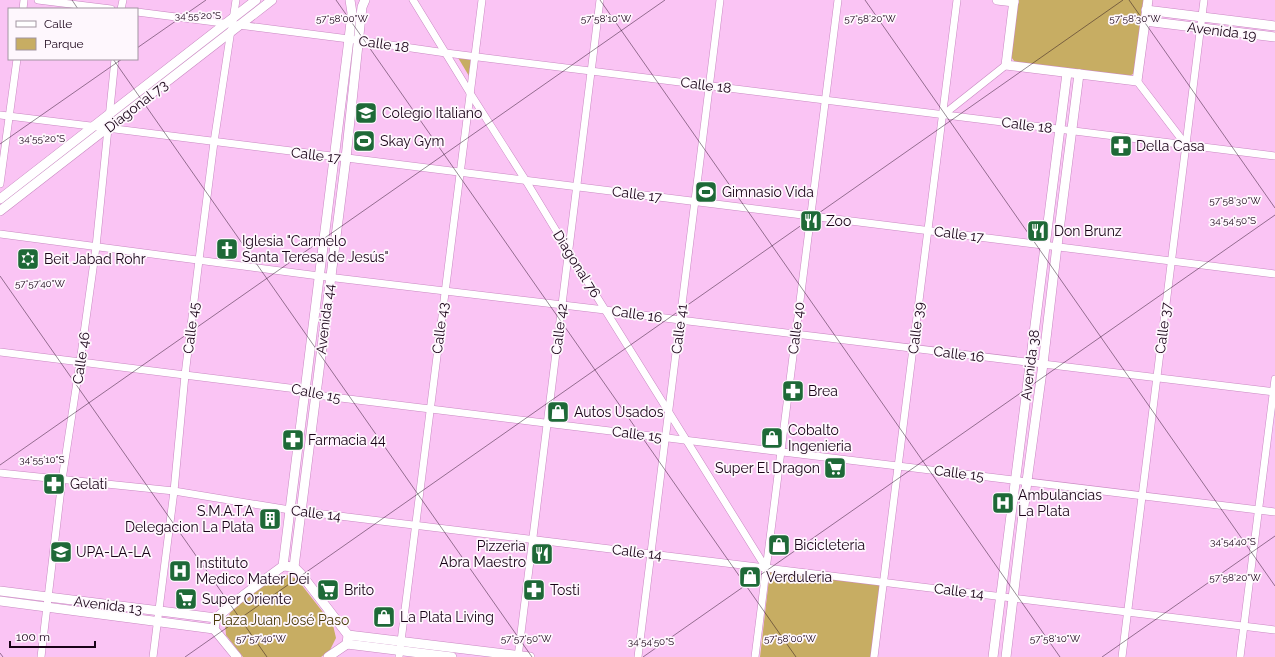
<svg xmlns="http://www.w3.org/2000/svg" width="1275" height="657" viewBox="0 0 1275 657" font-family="Raleway,sans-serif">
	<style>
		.green { fill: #c7ad63 }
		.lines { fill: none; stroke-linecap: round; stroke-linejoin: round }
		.minor-casing { stroke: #c988c2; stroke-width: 8 }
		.major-casing { stroke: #c988c2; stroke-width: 10 }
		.minor { stroke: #fff; stroke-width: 7 }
		.major { stroke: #fff; stroke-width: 9 }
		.ticks { fill: none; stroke: #190317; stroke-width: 1; stroke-opacity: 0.45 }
		.labels { text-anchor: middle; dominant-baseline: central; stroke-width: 3.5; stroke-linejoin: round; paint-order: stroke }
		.street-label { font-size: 14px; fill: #190317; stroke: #fef7fd }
		.poi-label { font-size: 14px; fill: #190317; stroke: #fef7fd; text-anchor: start }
		.park-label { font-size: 14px; fill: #493a0a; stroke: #fef7fd }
		.ticks-label { font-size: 10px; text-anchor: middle; fill: #190317; stroke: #fef7fd; stroke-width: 3.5; stroke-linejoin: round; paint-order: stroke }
	</style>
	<rect width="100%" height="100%" fill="#fac4f4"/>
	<g class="green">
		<path d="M1018,0h126l-10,73 -4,3 -115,-14 -4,-5z"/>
		<path d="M457,56l14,2 -2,18z"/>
		<path d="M770,570l111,15 -9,72h-112z"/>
		<path d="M287,575l10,4 36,46 3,13 -6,12 -9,7h-78l-17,-22 -1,-12 6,-12 45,-35z"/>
	</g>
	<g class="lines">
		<g class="minor-casing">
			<g id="minor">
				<path d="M38,0l73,9"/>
				<path d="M413,0l57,93 56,88 43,71 197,316"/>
				<path d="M23,9l1,-9"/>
				<path d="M121,9l2,-9"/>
				<path d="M137,12l212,27 97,14 829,103"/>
				<path d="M233,20l3,-20"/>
				<path d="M1137,81l49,64"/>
				<path d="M0,115l107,13 1168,146"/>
				<path d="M943,115l63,-50"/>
				<path d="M0,184l17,-125"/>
				<path d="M0,234l319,42 286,34 75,10 595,72"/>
				<path d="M0,352l305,38 11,5 959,117"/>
				<path d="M0,473l174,18 116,19 985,120"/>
				<path d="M41,657l21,-177 18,-118 16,-115 19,-188"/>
				<path d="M153,657l21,-166 11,-116 14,-115 15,-118 17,-112"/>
				<path d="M399,657l83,-657"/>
				<path d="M518,657l82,-657"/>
				<path d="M638,657l82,-657"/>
				<path d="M755,657l83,-657"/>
				<path d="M874,657l83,-657"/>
				<path d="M1122,657l82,-657"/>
				<path d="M1240,657l35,-278"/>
			</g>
		</g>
		<g class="major-casing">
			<g id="major">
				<path d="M997,0l17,2"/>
				<path d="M1014,0l-8,65 131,16 11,-81"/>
				<path d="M1146,10l129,16"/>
				<path d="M1145,21l130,16"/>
				<path d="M0,199l256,-199"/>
				<path d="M0,211l272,-211"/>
				<path d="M283,566l66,-527 3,-26 -2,-13"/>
				<path d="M294,567l52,-409 15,-142 1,-9 3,-7"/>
				<path d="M0,591l216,27"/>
				<path d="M0,601l214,28"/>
				<path d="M348,635l182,22"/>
				<path d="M347,644l105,13"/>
				<path d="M237,657l-23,-28 2,-11 29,-24 38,-28 11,1 7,7 47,61 -1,9"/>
				<path d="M328,657l19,-13"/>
				<path d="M993,657l74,-584"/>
				<path d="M1006,657l21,-176 16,-117 14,-118 22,-172"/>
			</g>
		</g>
		<use href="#minor" class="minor"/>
		<use href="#major" class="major"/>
	</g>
	<path class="ticks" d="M72,0l6,9M336,0l460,657M600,0l460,657M865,0l410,586M1129,0l146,208M137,48l69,-48M113,59l419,598M0,144l122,-85M0,276l267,381M0,465l665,-465M0,653l3,4M185,657l938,-657M643,657l632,-442M1102,657l173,-121"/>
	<defs>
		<g id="school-square" transform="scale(1.15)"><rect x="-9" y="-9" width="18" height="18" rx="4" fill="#1e6937" stroke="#fef7fd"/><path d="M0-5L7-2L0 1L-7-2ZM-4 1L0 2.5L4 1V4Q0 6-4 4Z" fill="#fff"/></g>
		<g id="stadium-square" transform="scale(1.15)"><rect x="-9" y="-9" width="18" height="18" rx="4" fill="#1e6937" stroke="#fef7fd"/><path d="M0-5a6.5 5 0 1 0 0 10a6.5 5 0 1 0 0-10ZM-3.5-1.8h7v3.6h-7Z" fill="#fff"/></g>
		<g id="pharmacy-square" transform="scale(1.15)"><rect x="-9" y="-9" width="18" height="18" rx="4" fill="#1e6937" stroke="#fef7fd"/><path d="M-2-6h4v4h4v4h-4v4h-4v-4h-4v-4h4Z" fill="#fff"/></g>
		<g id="restaurant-square" transform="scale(1.15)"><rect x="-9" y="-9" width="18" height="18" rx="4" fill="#1e6937" stroke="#fef7fd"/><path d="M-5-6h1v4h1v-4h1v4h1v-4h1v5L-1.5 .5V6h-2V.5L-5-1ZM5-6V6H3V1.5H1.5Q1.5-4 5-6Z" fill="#fff"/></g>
		<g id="church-square" transform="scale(1.15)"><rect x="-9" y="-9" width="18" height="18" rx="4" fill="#1e6937" stroke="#fef7fd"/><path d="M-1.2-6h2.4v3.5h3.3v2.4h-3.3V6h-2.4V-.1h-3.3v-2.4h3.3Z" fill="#fff"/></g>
		<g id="synagogue-square" transform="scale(1.15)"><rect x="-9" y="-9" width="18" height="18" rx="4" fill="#1e6937" stroke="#fef7fd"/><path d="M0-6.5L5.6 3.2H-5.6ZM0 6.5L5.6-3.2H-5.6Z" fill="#fff"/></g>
		<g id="shop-square" transform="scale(1.15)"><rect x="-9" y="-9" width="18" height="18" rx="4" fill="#1e6937" stroke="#fef7fd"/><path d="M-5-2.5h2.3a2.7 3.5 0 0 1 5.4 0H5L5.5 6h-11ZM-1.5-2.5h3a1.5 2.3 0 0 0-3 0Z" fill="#fff"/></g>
		<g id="supermarket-square" transform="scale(1.15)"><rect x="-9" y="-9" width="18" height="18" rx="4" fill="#1e6937" stroke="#fef7fd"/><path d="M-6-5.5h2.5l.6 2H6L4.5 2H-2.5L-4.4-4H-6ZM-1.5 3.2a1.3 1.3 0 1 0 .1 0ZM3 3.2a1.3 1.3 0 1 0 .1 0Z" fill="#fff"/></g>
		<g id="hospital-square" transform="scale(1.15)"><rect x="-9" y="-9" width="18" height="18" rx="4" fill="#1e6937" stroke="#fef7fd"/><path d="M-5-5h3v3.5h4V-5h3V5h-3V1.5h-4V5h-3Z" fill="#fff"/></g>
		<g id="building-square" transform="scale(1.15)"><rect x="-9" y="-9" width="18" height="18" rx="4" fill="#1e6937" stroke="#fef7fd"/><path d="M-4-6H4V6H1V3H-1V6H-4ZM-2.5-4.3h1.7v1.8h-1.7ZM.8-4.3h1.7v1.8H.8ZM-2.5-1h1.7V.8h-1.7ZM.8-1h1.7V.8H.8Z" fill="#fff"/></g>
	</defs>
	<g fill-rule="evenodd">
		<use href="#school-square" x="366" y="113"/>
		<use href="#stadium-square" x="364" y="141"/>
		<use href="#pharmacy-square" x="1121" y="146"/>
		<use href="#stadium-square" x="706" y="192"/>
		<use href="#restaurant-square" x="811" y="221"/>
		<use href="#restaurant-square" x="1038" y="231"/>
		<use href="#church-square" x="227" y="249"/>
		<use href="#synagogue-square" x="28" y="259"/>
		<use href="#pharmacy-square" x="793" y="391"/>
		<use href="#shop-square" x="558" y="412"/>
		<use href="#shop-square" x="772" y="438"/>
		<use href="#pharmacy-square" x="293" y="440"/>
		<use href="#supermarket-square" x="835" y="468"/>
		<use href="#pharmacy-square" x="54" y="484"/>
		<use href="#hospital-square" x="1003" y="503"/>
		<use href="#building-square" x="270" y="519"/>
		<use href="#shop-square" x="779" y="545"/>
		<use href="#school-square" x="61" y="552"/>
		<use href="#restaurant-square" x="542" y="554"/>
		<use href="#hospital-square" x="180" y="571"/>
		<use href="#shop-square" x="750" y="577"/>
		<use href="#supermarket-square" x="328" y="590"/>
		<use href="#pharmacy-square" x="534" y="590"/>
		<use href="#supermarket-square" x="186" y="599"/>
		<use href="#shop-square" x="384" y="617"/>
	</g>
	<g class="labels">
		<g class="street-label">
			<text transform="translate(1222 31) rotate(7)">Avenida 19</text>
			<text transform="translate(384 44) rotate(8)">Calle 18</text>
			<text transform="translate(706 85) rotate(7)">Calle 18</text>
			<text transform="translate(136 106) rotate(-38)">Diagonal 73</text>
			<text transform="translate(1027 125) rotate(7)">Calle 18</text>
			<text transform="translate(316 155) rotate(7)">Calle 17</text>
			<text transform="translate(637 194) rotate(7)">Calle 17</text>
			<text transform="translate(959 234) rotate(7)">Calle 17</text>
			<text transform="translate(577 264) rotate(58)">Diagonal 76</text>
			<text transform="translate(637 314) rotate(8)">Calle 16</text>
			<text transform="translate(325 319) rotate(-83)">Avenida 44</text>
			<text transform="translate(191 328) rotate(-83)">Calle 45</text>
			<text transform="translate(440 328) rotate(-83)">Calle 43</text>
			<text transform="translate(796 328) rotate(-83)">Calle 40</text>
			<text transform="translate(916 328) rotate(-83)">Calle 39</text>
			<text transform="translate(1163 328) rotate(-83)">Calle 37</text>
			<text transform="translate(559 329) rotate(-83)">Calle 42</text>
			<text transform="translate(679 329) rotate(-83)">Calle 41</text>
			<text transform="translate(959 354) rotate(7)">Calle 16</text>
			<text transform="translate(81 358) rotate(-82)">Calle 46</text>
			<text transform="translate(1030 365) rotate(-83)">Avenida 38</text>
			<text transform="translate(316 393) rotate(11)">Calle 15</text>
			<text transform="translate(637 434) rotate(7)">Calle 15</text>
			<text transform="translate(959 473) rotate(7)">Calle 15</text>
			<text transform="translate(316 513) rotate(7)">Calle 14</text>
			<text transform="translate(637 552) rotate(7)">Calle 14</text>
			<text transform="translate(959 591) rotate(7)">Calle 14</text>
			<text transform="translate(108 605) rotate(7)">Avenida 13</text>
		</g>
		<g class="poi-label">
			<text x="382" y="113">Colegio Italiano</text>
			<text x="380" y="141">Skay Gym</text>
			<text x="1136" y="146">Della Casa</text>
			<text x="722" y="192">Gimnasio Vida</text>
			<text x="826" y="221">Zoo</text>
			<text x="1054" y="231">Don Brunz</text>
			<text x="242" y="241">Iglesia "Carmelo<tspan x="242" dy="16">Santa Teresa de Jesús"</tspan></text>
			<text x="44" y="259">Beit Jabad Rohr</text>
			<text x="808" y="391">Brea</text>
			<text x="574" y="412">Autos Usados</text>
			<text x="788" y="430">Cobalto<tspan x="788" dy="16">Ingenieria</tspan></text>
			<text x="308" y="440">Farmacia 44</text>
			<text x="820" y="468" text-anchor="end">Super El Dragon</text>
			<text x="70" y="484">Gelati</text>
			<text x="1018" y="495">Ambulancias<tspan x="1018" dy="16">La Plata</tspan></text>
			<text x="254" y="511" text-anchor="end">S.M.A.T.A<tspan x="254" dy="16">Delegacion La Plata</tspan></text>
			<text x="794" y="545">Bicicleteria</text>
			<text x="526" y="546" text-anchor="end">Pizzeria<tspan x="526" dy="16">Abra Maestro</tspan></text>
			<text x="76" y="552">UPA-LA-LA</text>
			<text x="196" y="563">Instituto<tspan x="196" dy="16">Medico Mater Dei</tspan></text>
			<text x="766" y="577">Verduleria</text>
			<text x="344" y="590">Brito</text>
			<text x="550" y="590">Tosti</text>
			<text x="202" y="599">Super Oriente</text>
			<text x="400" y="617">La Plata Living</text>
		</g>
		<g class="park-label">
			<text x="281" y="620">Plaza Juan José Paso</text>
		</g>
	</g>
	<g class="ticks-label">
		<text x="198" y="19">34°55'20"S</text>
		<text x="342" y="22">57°58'00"W</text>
		<text x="606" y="22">57°58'10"W</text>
		<text x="870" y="22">57°58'20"W</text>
		<text x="1135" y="22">57°58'30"W</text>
		<text x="42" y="142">34°55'20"S</text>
		<text x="1235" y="204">57°58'30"W</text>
		<text x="1233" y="224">34°54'50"S</text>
		<text x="40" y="287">57°57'40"W</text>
		<text x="42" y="463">34°55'10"S</text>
		<text x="1233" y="545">34°54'40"S</text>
		<text x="1235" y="581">57°58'20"W</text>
		<text x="261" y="642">57°57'40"W</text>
		<text x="526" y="642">57°57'50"W</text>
		<text x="790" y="642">57°58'00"W</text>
		<text x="1055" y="642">57°58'10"W</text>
		<text x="651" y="645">34°54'50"S</text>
	</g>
	<rect x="8" y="8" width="130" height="52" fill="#fef7fd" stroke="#a295a1"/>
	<rect x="16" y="21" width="20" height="6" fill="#ffffff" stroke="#a295a1"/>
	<text x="44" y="28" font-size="12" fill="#190317">Calle</text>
	<rect x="16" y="38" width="20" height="12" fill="#c7ad63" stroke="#a295a1"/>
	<text x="44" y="48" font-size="12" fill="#190317">Parque</text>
	<path d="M10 641v6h85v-6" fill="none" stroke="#190317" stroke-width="2"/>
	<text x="16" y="641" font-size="12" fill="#190317" stroke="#fef7fd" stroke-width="3" paint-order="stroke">100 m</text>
</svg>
